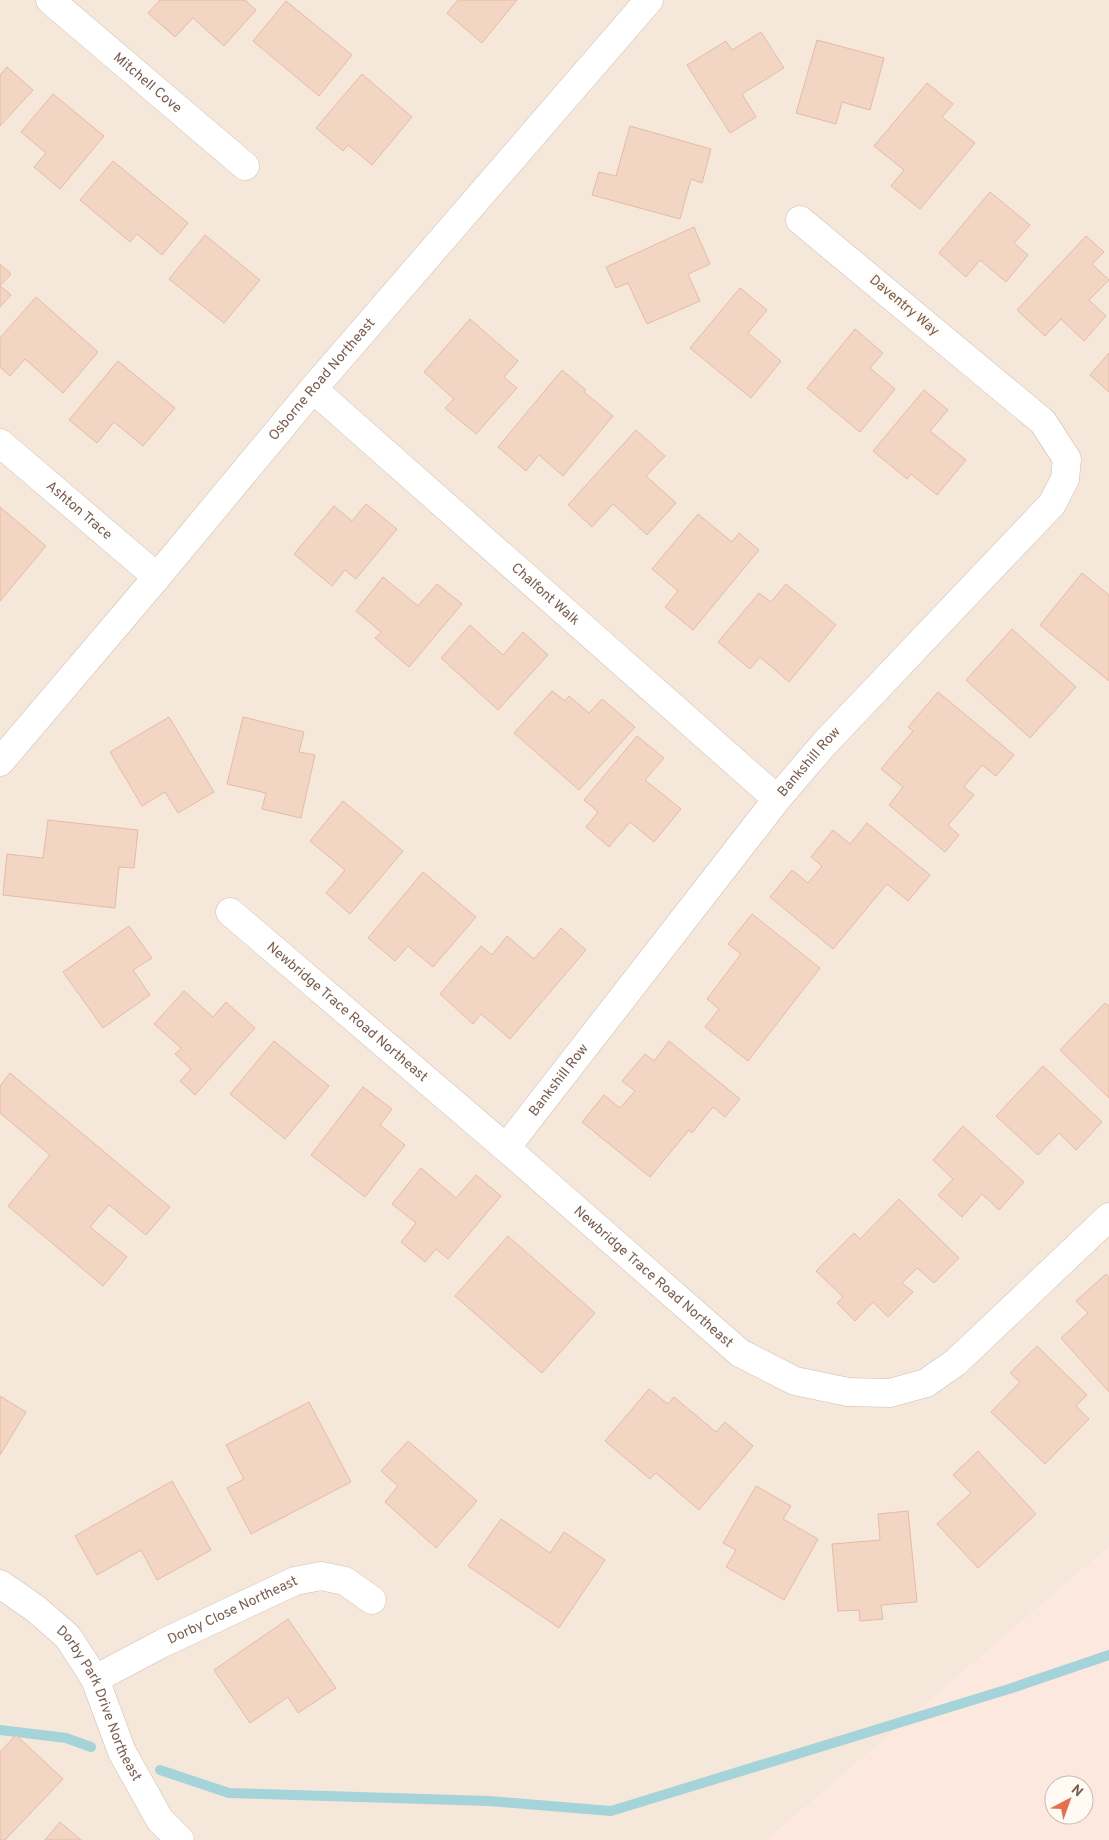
<svg xmlns="http://www.w3.org/2000/svg" width="1109" height="1840" viewBox="0 0 1109 1840" font-family="Overpass,sans-serif">
	<style>
		.residential { fill: #f5e8da }
		.commercial { fill: #fde8e0; fill-rule: evenodd }
		.lines { fill: none; stroke-linecap: round; stroke-linejoin: round }
		.stream { stroke: #a5d3da; stroke-width: 10 }
		.building { fill: #f3d5c3; stroke: #e6bba3 }
		.minor-casing { stroke: #d1beb0; stroke-width: 29 }
		.tertiary-casing { stroke: #d1beb0; stroke-width: 29 }
		.minor { stroke: #fff; stroke-width: 28 }
		.tertiary { stroke: #fff; stroke-width: 28 }
		.labels { text-anchor: middle; dominant-baseline: central; stroke-width: 4; stroke-linejoin: round; paint-order: stroke }
		.street-label { font-size: 14px; fill: #7a5c4d; stroke: #fffaf3 }
	</style>
	<rect width="100%" height="100%" fill="#fdf6ec"/>
	<path class="residential" d="M0,0h1109v1547l-342,293h-767z"/>
	<path class="commercial" d="M1109,1547v293h-342zM1054,1785h30v30h-30z"/>
	<g class="lines">
		<g class="stream">
			<path d="M0,1730l66,8 25,9"/>
			<path d="M160,1770l69,23 260,8 122,10 401,-123 97,-33"/>
		</g>
	</g>
	<g class="building">
		<path d="M160,0h85l11,10 -32,36 -31,-28 -18,19 -27,-24z"/>
		<path d="M458,0h59l-35,43 -35,-30z"/>
		<path d="M286,1l66,54 -33,41 -66,-55z"/>
		<path d="M761,32l23,36 -42,26 14,23 -26,16 -43,-68 39,-24 6,9z"/>
		<path d="M817,40l67,18 -14,52 -28,-8 -6,22 -40,-11z"/>
		<path d="M7,67l26,23 -33,36v-51z"/>
		<path d="M362,74l50,43 -40,48 -24,-20 -5,6 -27,-23z"/>
		<path d="M927,83l26,21 -11,13 33,26 -55,66 -29,-23 13,-16 -30,-24z"/>
		<path d="M53,94l51,42 -44,53 -26,-22 12,-14 -25,-21z"/>
		<path d="M630,126l81,23 -9,34 -11,-4 -11,40 -88,-24 7,-23 17,4z"/>
		<path d="M113,161l75,62 -26,32 -25,-21 -7,8 -50,-42z"/>
		<path d="M990,192l40,33 -16,18 14,12 -22,27 -26,-22 -14,17 -27,-24z"/>
		<path d="M694,227l16,37 -22,10 12,27 -53,23 -19,-41 -12,5 -10,-21z"/>
		<path d="M205,235l55,45 -36,43 -55,-44z"/>
		<path d="M1086,236l18,16 -12,12 17,16 -20,20 17,16 -22,25 -23,-22 -16,17 -28,-26z"/>
		<path d="M0,264l11,10 -11,12 11,9 -11,12z"/>
		<path d="M740,288l27,22 -19,23 33,28 -30,37 -61,-50z"/>
		<path d="M36,297l62,55 -35,41 -38,-34 -15,17 -10,-9v-29z"/>
		<path d="M470,319l48,42 -14,16 13,11 -41,46 -31,-26 9,-9 -30,-27z"/>
		<path d="M855,329l28,24 -13,15 25,21 -35,43 -53,-44z"/>
		<path d="M1109,353v39l-19,-17z"/>
		<path d="M118,361l57,47 -32,38 -29,-24 -17,21 -28,-23z"/>
		<path d="M562,370l24,20 -2,2 29,24 -50,60 -24,-21 -13,16 -28,-24z"/>
		<path d="M924,390l24,20 -18,21 36,29 -29,35 -26,-21 -4,5 -34,-28z"/>
		<path d="M636,430l29,26 -19,20 30,27 -29,32 -34,-31 -21,23 -24,-22z"/>
		<path d="M366,504l31,25 -41,50 -11,-9 -13,16 -38,-32 40,-48 18,15z"/>
		<path d="M0,507l46,39 -46,55z"/>
		<path d="M698,514l34,28 7,-9 20,17 -66,80 -28,-23 13,-16 -26,-22z"/>
		<path d="M1082,573l27,22v86l-69,-56z"/>
		<path d="M383,577l35,29 19,-22 25,20 -53,63 -34,-29 6,-6 -25,-21z"/>
		<path d="M786,584l50,41 -47,57 -29,-25 -10,12 -32,-27 41,-49 12,9z"/>
		<path d="M470,625l33,30 20,-23 25,23 -50,55 -57,-52z"/>
		<path d="M1012,629l64,58 -46,51 -64,-58z"/>
		<path d="M552,691l13,10 4,-5 20,17 13,-14 33,28 -56,63 -65,-57z"/>
		<path d="M938,692l76,63 -18,21 -14,-11 -18,22 10,8 -26,30 11,10 -14,17 -56,-47 14,-18 -22,-18 32,-38 -5,-4z"/>
		<path d="M169,717l45,75 -36,21 -13,-21 -23,14 -32,-54z"/>
		<path d="M243,717l61,15 -5,20 16,3 -14,63 -39,-9 4,-16 -39,-9z"/>
		<path d="M637,736l27,22 -19,22 36,29 -27,33 -24,-20 -21,25 -23,-20 12,-15 -14,-12z"/>
		<path d="M343,801l60,50 -53,63 -24,-21 19,-23 -35,-29z"/>
		<path d="M48,820l90,10 -4,38 -15,-1 -4,41 -112,-13 4,-41 36,4z"/>
		<path d="M867,823l63,52 -22,26 -21,-17 -54,65 -63,-52 22,-27 16,13 14,-17 -11,-9 22,-27 17,14z"/>
		<path d="M423,872l53,45 -43,50 -25,-21 -13,15 -27,-23z"/>
		<path d="M752,914l68,54 -72,93 -43,-34 14,-18 -12,-10 34,-45 -13,-10z"/>
		<path d="M129,926l23,32 -19,12 17,25 -47,33 -40,-56z"/>
		<path d="M561,928l25,22 -76,89 -29,-25 -8,10 -33,-30 41,-48 11,9 15,-19 27,23z"/>
		<path d="M184,991l29,26 13,-15 29,26 -60,67 -15,-14 11,-12 -16,-15 6,-6 -27,-24z"/>
		<path d="M1105,1003l4,3v92l-49,-48z"/>
		<path d="M274,1041l55,45 -44,53 -55,-45z"/>
		<path d="M669,1041l71,58 -15,18 -12,-10 -21,26 -3,-3 -39,47 -68,-55 22,-27 16,13 15,-17 -13,-10 23,-27 9,7z"/>
		<path d="M1043,1066l59,56 -26,28 -17,-17 -21,22 -42,-39z"/>
		<path d="M10,1073l160,134 -24,28 -37,-30 -19,22 37,30 -24,29 -95,-80 42,-51 -50,-42v-27z"/>
		<path d="M363,1087l29,22 -12,16 25,20 -40,52 -54,-42z"/>
		<path d="M963,1126l61,56 -25,28 -17,-16 -20,23 -24,-22 15,-16 -20,-19z"/>
		<path d="M421,1168l35,30 20,-23 25,21 -53,63 -12,-10 -11,13 -24,-20 15,-19 -24,-19z"/>
		<path d="M899,1199l60,59 -25,25 -17,-15 -15,15 11,9 -25,25 -15,-15 -18,19 -18,-18 6,-6 -27,-26 38,-38 6,6z"/>
		<path d="M508,1236l87,77 -53,60 -87,-77z"/>
		<path d="M1106,1274l3,4v114l-48,-54 27,-25 -12,-12z"/>
		<path d="M1037,1346l50,49 -11,11 13,13 -44,45 -54,-52 29,-30 -10,-9z"/>
		<path d="M649,1389l19,15 6,-7 42,35 9,-10 28,24 -54,64 -43,-37 -6,6 -45,-38z"/>
		<path d="M0,1396l26,16 -26,43z"/>
		<path d="M309,1402l42,80 -100,52 -24,-46 17,-9 -18,-34z"/>
		<path d="M408,1441l69,60 -41,47 -51,-46 13,-16 -17,-15z"/>
		<path d="M978,1451l58,63 -58,54 -41,-44 34,-31 -18,-18z"/>
		<path d="M172,1481l39,69 -54,30 -16,-30 -44,25 -22,-39z"/>
		<path d="M756,1486l35,20 -8,13 35,20 -34,61 -58,-33 10,-17 -13,-7z"/>
		<path d="M908,1511l9,91 -36,3 2,14 -23,2 -1,-11 -21,1 -6,-67 48,-4 -2,-26z"/>
		<path d="M501,1519l49,34 14,-21 41,28 -46,68 -91,-62z"/>
		<path d="M288,1619l48,69 -38,25 -10,-16 -38,26 -36,-53z"/>
		<path d="M16,1735l47,44 -58,61h-5v-88z"/>
		<path d="M60,1822l21,18h-36z"/>
	</g>
	<g class="lines">
		<g class="minor-casing">
			<g id="minor">
				<path id="s1" d="M50,0l195,166"/>
				<path id="s2" d="M313,389l464,410"/>
				<path id="s3" d="M0,443l157,134"/>
				<path id="s4" d="M230,912l276,236 234,205 55,28 53,11 42,1 36,-10 30,-21 153,-145"/>
				<path id="s5" d="M506,1148l271,-349 47,-55 228,-240 13,-25 2,-20 -24,-37 -243,-202"/>
				<path id="s6" d="M0,1584l36,25 32,28 27,42 27,73 38,68 20,20"/>
				<path id="s7" d="M95,1679l68,-36 132,-62 26,-5 24,5 27,19"/>
			</g>
		</g>
		<g class="tertiary-casing">
			<g id="tertiary">
				<path id="s8" d="M0,762l157,-185 156,-188 336,-389"/>
			</g>
		</g>
		<use href="#minor" class="minor"/>
		<use href="#tertiary" class="tertiary"/>
	</g>
	<g class="labels">
		<g class="street-label">
			<text stroke="none"><textPath href="#s1" startOffset="128">Mitchell Cove</textPath></text>
			<text transform="translate(904 306) rotate(40)">Daventry Way</text>
			<text stroke="none"><textPath href="#s8" startOffset="500">Osborne Road Northeast</textPath></text>
			<text stroke="none"><textPath href="#s3" startOffset="104">Ashton Trace</textPath></text>
			<text stroke="none"><textPath href="#s2" startOffset="310">Chalfont Walk</textPath></text>
			<text stroke="none"><textPath href="#s5" startOffset="491">Bankshill Row</textPath></text>
			<text stroke="none"><textPath href="#s4" startOffset="154">Newbridge Trace Road Northeast</textPath></text>
			<text stroke="none"><textPath href="#s5" startOffset="86">Bankshill Row</textPath></text>
			<text stroke="none"><textPath href="#s4" startOffset="559">Newbridge Trace Road Northeast</textPath></text>
			<text stroke="none"><textPath href="#s7" startOffset="154">Dorby Close Northeast</textPath></text>
			<text stroke="none"><textPath href="#s6" startOffset="160">Dorby Park Drive Northeast</textPath></text>
		</g>
	</g>
	<g transform="translate(1069 1800) rotate(41)"><circle r="24" fill="#fffaf3" stroke="#cabbb1"/>
	<path d="M0-4L9 19L0 12L-9 19Z" fill="#e76f51"/>
	<text y="-8" font-size="14" font-weight="bold" text-anchor="middle" fill="#7a5c4d">N</text>
	</g>
</svg>
